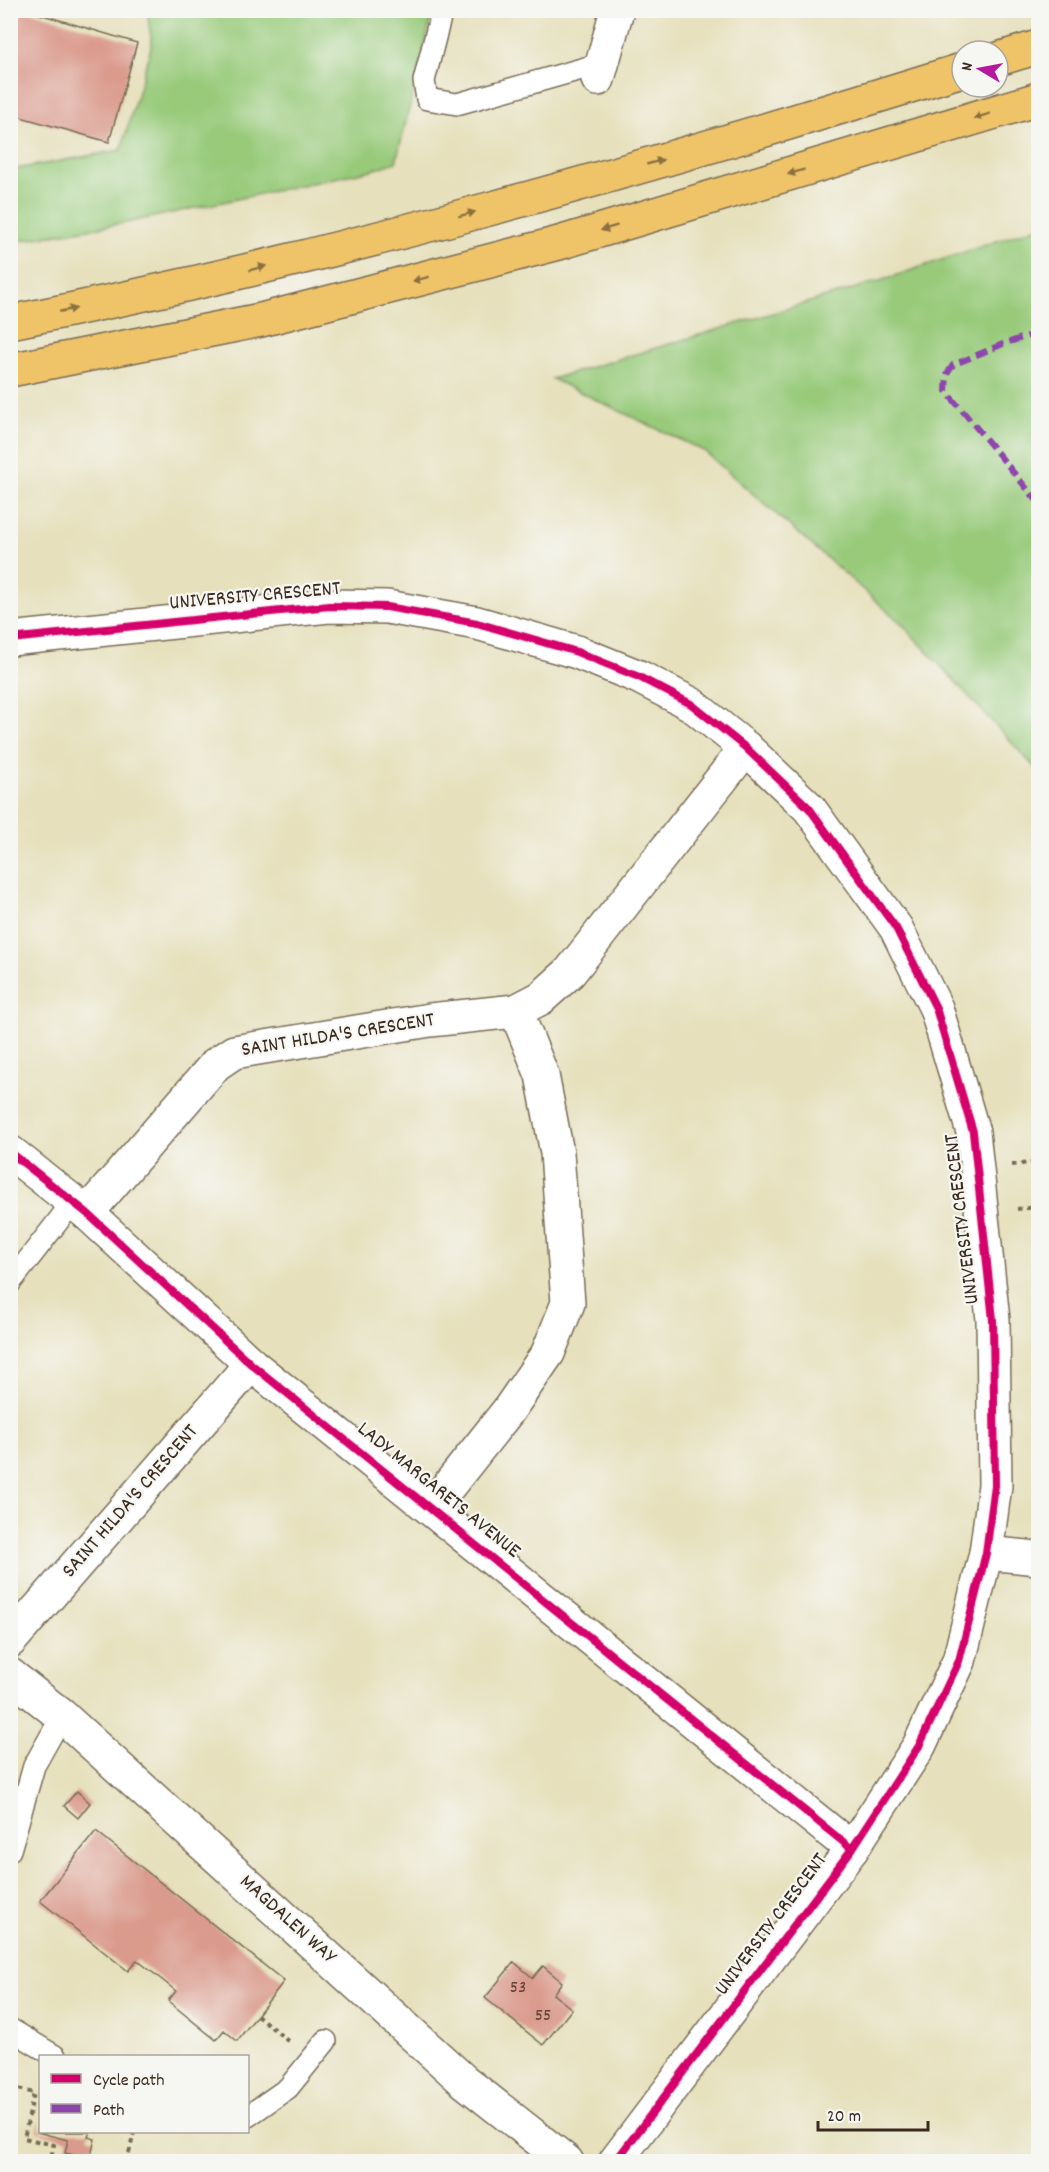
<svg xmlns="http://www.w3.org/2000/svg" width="1049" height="2172" viewBox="0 0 1049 2172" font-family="Dekko,sans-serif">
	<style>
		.green { fill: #98ca7a; stroke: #6a7a4c; stroke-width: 1.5 }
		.building { fill: #da9a8c }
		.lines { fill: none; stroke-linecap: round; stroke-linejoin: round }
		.lane-casing { stroke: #776a55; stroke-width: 24 }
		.street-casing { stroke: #776a55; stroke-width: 36 }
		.highway-casing { stroke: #776a55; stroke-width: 36 }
		.path { stroke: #776a55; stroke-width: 4; stroke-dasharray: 4.5 4.5; stroke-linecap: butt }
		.lane { stroke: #fff; stroke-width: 21 }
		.street { stroke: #fff; stroke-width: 33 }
		.highway { stroke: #efc469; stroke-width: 33 }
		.quiet { stroke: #8e44ad; stroke-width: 6; stroke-dasharray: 12 6; stroke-linecap: butt }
		.cycleway-casing { stroke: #f6f6f2; stroke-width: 11 }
		.cycleway { stroke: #d6006c; stroke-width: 8 }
		.oneway { fill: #8c6f40 }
		.labels { text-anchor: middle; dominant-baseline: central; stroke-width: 4.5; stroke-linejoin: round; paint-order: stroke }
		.number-label { font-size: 18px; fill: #63463a }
		.street-label { font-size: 21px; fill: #3b2a1e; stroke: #f6f6f2 }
	</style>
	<rect width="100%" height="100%" fill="#f6f6f2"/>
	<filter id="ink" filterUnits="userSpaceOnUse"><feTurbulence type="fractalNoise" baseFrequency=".0167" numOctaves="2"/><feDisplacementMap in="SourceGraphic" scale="12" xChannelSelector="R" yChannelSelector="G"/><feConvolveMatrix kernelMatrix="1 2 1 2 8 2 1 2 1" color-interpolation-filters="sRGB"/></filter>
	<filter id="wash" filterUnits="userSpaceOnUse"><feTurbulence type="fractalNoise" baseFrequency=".008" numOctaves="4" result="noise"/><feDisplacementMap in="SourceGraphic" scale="24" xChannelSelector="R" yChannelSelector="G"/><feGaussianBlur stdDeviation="1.35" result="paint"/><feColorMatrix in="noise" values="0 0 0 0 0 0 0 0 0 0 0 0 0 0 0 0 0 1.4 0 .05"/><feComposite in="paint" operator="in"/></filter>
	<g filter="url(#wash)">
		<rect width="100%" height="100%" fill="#e6e0bc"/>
		<g class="green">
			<path d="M147,11h286l-37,151 -24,8 -242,52 -119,20v-72l110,-20 31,-106z"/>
			<path d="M1038,227v544l-138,-149 -196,-171 -152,-72 328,-98z"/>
		</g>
		<g id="blocks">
			<g class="building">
				<path d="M10,10h16l111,33 -28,99 -99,-28z"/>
				<path d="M77,1791l13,12 -12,15 -14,-12z"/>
				<path d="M96,1831l188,150 -47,60 -13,-11 -8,10 -48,-39 8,-10 -39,-31 -9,11 -88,-70z"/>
				<path d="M514,1962l19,16 10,-12 19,16 -9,12 19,15 -29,36 -58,-47z"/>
				<path d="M40,2121v11h50l-2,5 7,2 -5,20 -25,-6 3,-13 -31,-8z"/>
			</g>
		</g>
	</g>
	<g filter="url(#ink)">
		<use href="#blocks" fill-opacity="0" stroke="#776a55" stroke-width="1.5"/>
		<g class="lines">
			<g class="lane-casing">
				<g id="lane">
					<path d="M442,10l-18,71 3,18 30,5 146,-41"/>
					<path d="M10,1283l63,-81"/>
					<path d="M10,1850l24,-84 28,-50"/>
					<path d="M10,2029l45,27"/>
					<path d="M248,2116l40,-28 38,-47"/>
				</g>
			</g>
			<g class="street-casing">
				<g id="street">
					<path d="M598,79l19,-69"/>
					<path d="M10,639l319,-33 58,1 90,16 100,29 62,25 52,27 55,44 63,60 87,120 40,80 37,124 20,188 2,165 -9,68 -27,108 -40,85 -67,103 -237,313"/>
					<path d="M10,1152l77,61 164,151 601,485"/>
					<path d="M87,1213l129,-149 18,-12 196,-32 86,-9 25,-13 29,-26 176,-224"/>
					<path d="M431,1508l77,-97 40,-58 20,-50 -11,-150 -15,-78 -26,-64"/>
					<path d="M986,1553l52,5"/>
					<path d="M10,1641l241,-277"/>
					<path d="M10,1675l52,41 402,365 103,81"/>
				</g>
			</g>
			<g class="highway-casing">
				<g id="highway">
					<path d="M998,59l40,-12"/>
					<path d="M10,322c323,-63 639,-155 952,-252"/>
					<path d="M10,370l251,-50 298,-77 479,-144"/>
				</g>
			</g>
			<g class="path">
				<path d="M1012,1165l26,-3"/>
				<path d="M1017,1209l21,-2"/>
				<path d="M257,2015l32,27"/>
				<path d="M10,2087l24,6 -10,45 30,7 -4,17"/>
				<path d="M50,2158l13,4"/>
				<path d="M127,2162l7,-30"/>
			</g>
			<use href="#lane" class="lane"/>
			<use href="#street" class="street"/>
			<use href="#highway" class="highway"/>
			<path class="quiet" d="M1038,333l-35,11 -50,21 -6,9 -1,17 92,111"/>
			<g class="cycleway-casing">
				<g id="cycleway">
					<path d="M10,639l319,-33 58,1 90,16 100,29 62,25 52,27 55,44 63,60 87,120 40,80 37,124 20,188 2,165 -9,68 -27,108 -40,85 -67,103 -237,313"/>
					<path d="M10,1152l77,61 164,151 601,485"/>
				</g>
			</g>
			<use href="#cycleway" class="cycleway"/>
		</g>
		<defs><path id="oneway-solid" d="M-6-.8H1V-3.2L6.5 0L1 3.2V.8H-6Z" transform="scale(1.5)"/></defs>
		<g class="oneway">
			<use href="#oneway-solid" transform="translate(982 116) rotate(163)"/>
			<use href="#oneway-solid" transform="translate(655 162) rotate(-16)"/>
			<use href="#oneway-solid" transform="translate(796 172) rotate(163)"/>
			<use href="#oneway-solid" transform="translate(467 214) rotate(-15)"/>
			<use href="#oneway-solid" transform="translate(609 228) rotate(163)"/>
			<use href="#oneway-solid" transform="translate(258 268) rotate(-15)"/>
			<use href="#oneway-solid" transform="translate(421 279) rotate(165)"/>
			<use href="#oneway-solid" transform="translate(68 310) rotate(-11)"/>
		</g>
	</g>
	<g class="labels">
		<g class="number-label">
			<text x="518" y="1988">53</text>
			<text x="543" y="2016">55</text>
		</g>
		<g class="street-label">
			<text transform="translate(255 597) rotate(-5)">UNIVERSITY CRESCENT</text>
			<text transform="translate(338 1036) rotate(-9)">SAINT HILDA'S CRESCENT</text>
			<text transform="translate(963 1219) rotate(-97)">UNIVERSITY CRESCENT</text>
			<text transform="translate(438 1491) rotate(39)">LADY MARGARETS AVENUE</text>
			<text transform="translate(131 1502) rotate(-49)">SAINT HILDA'S CRESCENT</text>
			<text transform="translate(287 1920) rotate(42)">MAGDALEN WAY</text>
			<text transform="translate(772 1925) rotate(-53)">UNIVERSITY CRESCENT</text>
		</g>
	</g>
	<rect width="1049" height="2172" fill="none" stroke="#f6f6f2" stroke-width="36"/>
	<rect x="39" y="2055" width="210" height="78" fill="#f6f6f2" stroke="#aba49d" stroke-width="1.5"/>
	<rect x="51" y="2074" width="30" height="9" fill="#d6006c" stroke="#aba49d" stroke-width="1.5"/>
	<text x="93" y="2085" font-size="18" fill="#3b2a1e">Cycle path</text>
	<rect x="51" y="2104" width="30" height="9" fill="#8e44ad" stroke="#aba49d" stroke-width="1.5"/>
	<text x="93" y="2115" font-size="18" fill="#3b2a1e">Path</text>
	<g transform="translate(980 69) rotate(280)"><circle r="28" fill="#f6f6f2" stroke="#aba49d" stroke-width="1.5"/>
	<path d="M0-4.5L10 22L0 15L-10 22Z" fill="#b5179e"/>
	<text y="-9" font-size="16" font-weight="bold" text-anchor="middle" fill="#3b2a1e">N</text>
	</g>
	<path d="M818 2121v9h110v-9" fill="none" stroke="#3b2a1e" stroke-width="3"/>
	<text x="827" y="2121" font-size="18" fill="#3b2a1e" stroke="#f6f6f2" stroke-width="4.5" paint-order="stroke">20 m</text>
</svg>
